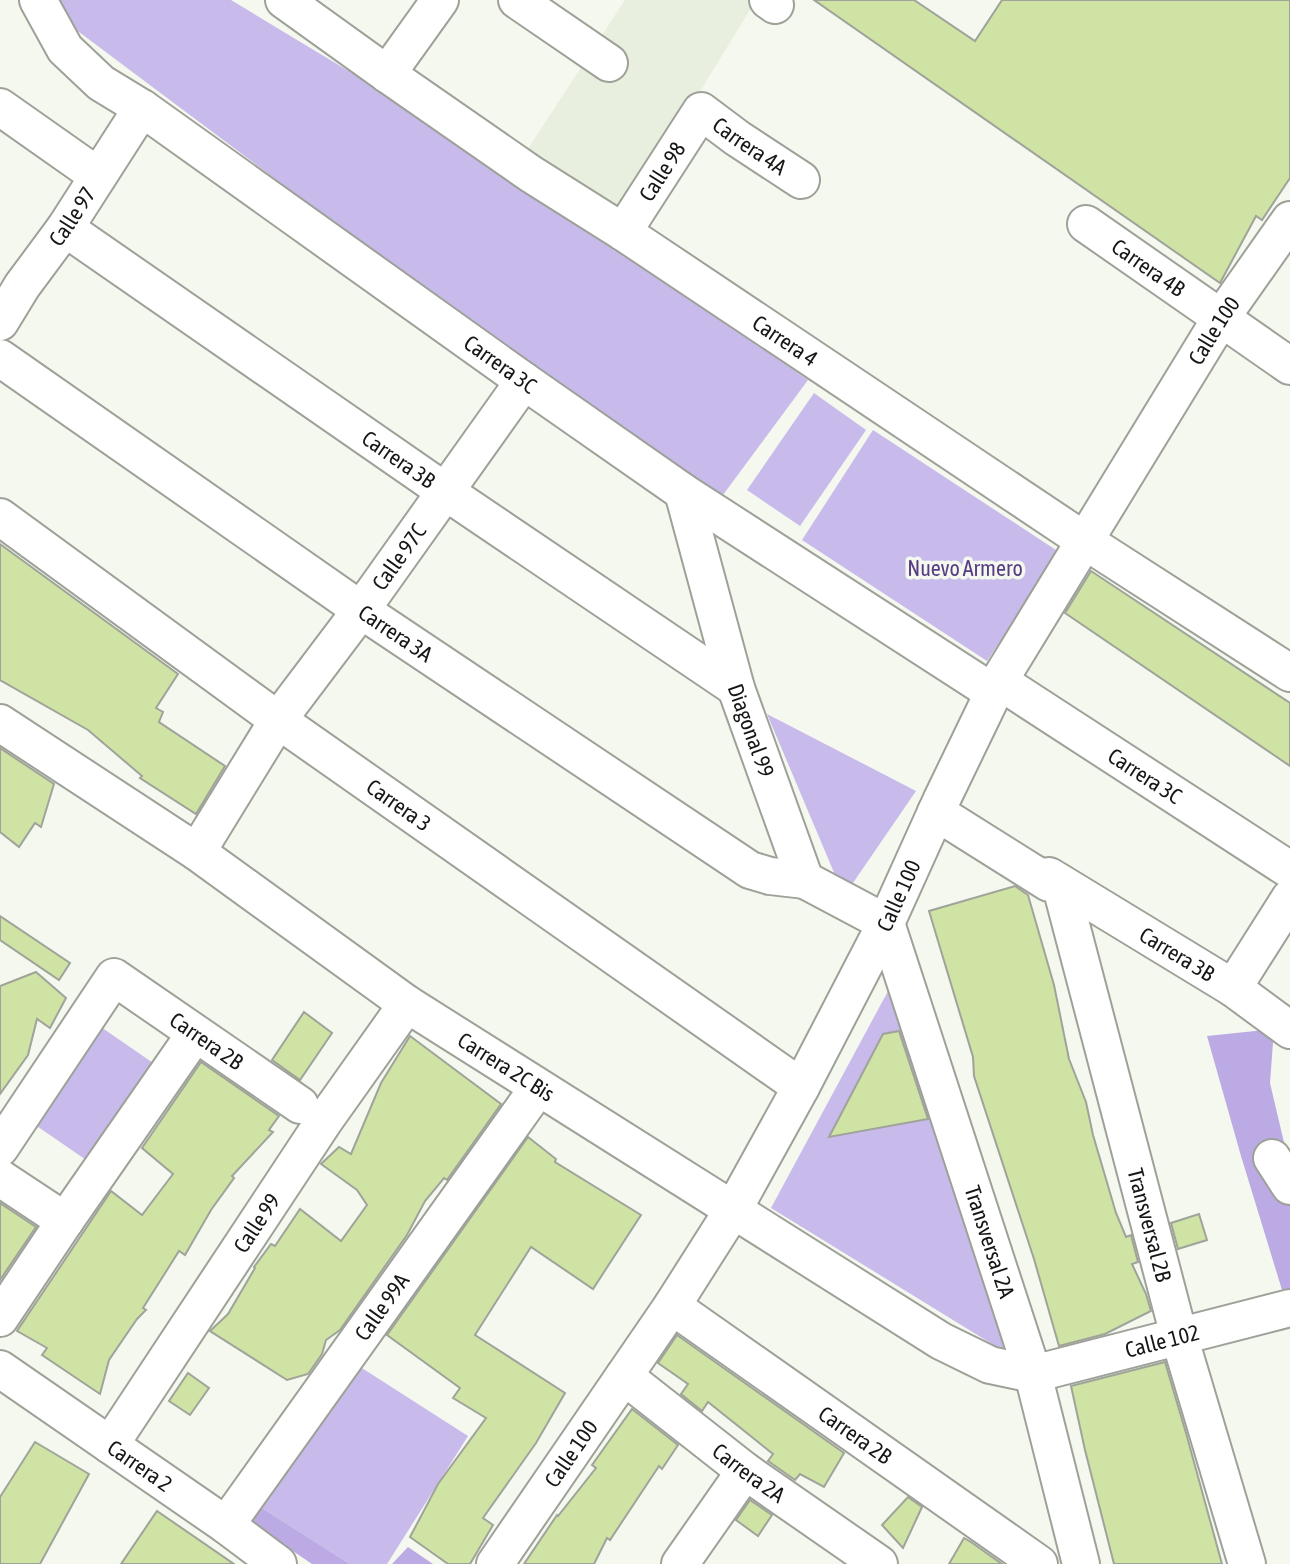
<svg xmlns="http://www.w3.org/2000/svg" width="1290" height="1564" viewBox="0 0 1290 1564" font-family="'Asap Condensed',sans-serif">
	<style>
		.built { fill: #e9efde }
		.green { fill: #c9baec }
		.forest { fill: #bcaae4 }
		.building { fill: #cfe3a5; stroke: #9fa39a; stroke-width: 2 }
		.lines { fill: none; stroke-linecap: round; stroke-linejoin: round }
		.minor-casing { stroke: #9da198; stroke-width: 40 }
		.minor { stroke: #fff; stroke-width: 36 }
		.labels { text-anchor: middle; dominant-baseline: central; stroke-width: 7; stroke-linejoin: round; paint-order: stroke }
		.street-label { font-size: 22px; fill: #161714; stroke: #f4f8ee }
		.park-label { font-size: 22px; fill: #573d83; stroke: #f4f8ee }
	</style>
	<rect width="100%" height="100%" fill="#f4f8ee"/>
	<path class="built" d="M625,0h131l-73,119 -70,106 -91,-67z"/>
	<g class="green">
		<path d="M59,0h172l179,108 398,272 -88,119 -319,-226 -330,-247z"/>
		<path d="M814,393l52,37 -66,96 -53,-36z"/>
		<path d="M873,430l186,122 -72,109 -185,-121z"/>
		<path d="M767,714l149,77 -72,105z"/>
		<path d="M894,980l111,372 -234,-144z"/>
		<path d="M98,1025l58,40 -67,97 -58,-40z"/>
		<path d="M354,1363l114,73 -81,128h-37l-88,-56z"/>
	</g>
	<g class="forest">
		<path d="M1274,1029l-4,54 16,68 4,8v157l-49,-160 -34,-120z"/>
		<path d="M354,1363l-92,145 88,56h-38l-75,-51z"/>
		<path d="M408,1547l25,17h-41z"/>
	</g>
	<g class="building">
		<path d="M814,0h100l61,41 27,-41h288v178l-28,42 -6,-4 -36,67z"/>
		<path d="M0,544l178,130 -22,34 7,4 -4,10 66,44 -29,48 -56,-36 2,-2 -54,-46 -88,-50z"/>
		<path d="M1091,571l199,132v63l-225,-153z"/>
		<path d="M0,748l54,36 -13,43 -6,-4 -16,24 -19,-15z"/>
		<path d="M1015,886l13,9 26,90 15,74 17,43 7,33 23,78 10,24 5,-2 7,27 -6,2 14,30 5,17 -46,23 -46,12 -25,-87 -60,-183 -1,-19 -44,-146z"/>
		<path d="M0,916l70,47 -11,17 -59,-40z"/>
		<path d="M36,972l30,26 -16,30 -13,-9 -9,36 -28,39v-108z"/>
		<path d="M304,1012l28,21 -32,47 -28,-20z"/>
		<path d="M899,1031l29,88 -99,18 54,-103z"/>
		<path d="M410,1036l91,68 -54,76 -3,-2 -19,23 -18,34 -67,95 -14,10 -4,14 -14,20 -21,6 -77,-49 18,-17 27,-46 -1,-1 17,-23 4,2 25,-37 41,32 26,-36 -10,-15 -36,-26 18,-17 12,7 30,-71z"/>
		<path d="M201,1062l78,54 -10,14 4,2 -41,44 2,2 -23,32 -26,45 -6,-4 -36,57 3,2 -9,9 -28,41 -9,34 -58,-39 5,-7 -30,-17 94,-140 31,24 31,-41 -31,-26z"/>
		<path d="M528,1137l28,22 -1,3 86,53 -48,74 -62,-42 -56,88 90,58 -29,50 -53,75 10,7 -23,39h-22l-38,-27 28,-53 48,-66 -33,-20 7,-10 -73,-53z"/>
		<path d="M0,1203l36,24 -36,53z"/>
		<path d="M1199,1214l8,26 -29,9 -7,-26z"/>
		<path d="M677,1335l167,118 -20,34 -24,-13 -5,6 -27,-19 5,-7 -65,-52 -6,9 -21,-17 7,-10 -30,-21z"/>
		<path d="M1165,1362l21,71 36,131h-108l-29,-114 -14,-64z"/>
		<path d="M188,1373l21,15 -19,27 -21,-14z"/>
		<path d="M632,1409l46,36 -16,24 -3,-3 -49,74 -3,-2 -13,26h-70l33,-49 1,1 38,-48 -4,-3z"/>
		<path d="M35,1442l54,32 -49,90h-40v-67z"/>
		<path d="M908,1497l14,10 -19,41 -21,-23z"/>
		<path d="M750,1500l22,15 -14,21 -22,-16z"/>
		<path d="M157,1511l77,53h-113z"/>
		<path d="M964,1538l7,4 31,22h-53z"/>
	</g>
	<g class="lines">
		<g class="minor-casing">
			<g id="minor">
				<path id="s1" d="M38,0l27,49 36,34 41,25 382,273 159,111 311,201"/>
				<path id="s2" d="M284,0l103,74 144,100 92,58 462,309 205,132"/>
				<path d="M517,0l92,63"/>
				<path d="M768,0l7,5"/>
				<path d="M387,74l53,-74"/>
				<path d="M0,107l98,69"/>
				<path id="s3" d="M1086,224l204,142"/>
				<path id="s4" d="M65,228l381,264 290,196"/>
				<path id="s5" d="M623,232l78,-121 36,27 64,42"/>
				<path id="s6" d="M0,322l22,-36 43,-58 77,-120"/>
				<path id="s7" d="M0,358l361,252 389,260 20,6 35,4"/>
				<path id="s8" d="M683,492l53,196 69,192 81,43 147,451 48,190"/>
				<path id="s9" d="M0,517l278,203 523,367"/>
				<path id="s10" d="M999,681l291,189"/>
				<path id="s11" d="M0,723l197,129 210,152 534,337 49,24 43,9 257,-66"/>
				<path id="s12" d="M936,812l113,71h11l119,453 68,228"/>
				<path id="s13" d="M197,852l81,-132 83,-110 163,-229"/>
				<path id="s14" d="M1049,876l184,112 57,42"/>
				<path d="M1233,988l57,-90"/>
				<path id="s15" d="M0,1148l114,-171 186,128"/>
				<path d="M1272,1158l18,28"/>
				<path d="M0,1178l65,43"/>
				<path id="s16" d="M672,1306l367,258"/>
				<path d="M0,1318l65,-97 130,-187"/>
				<path id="s17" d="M0,1369l226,156 52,39"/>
				<path id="s18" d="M624,1376l121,95 134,93"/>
				<path id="s19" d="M110,1445l214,-324 83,-117"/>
				<path id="s20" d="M226,1525l312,-437"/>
				<path id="s21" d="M495,1564l177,-258 61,-96 68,-123 85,-164 56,-124 57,-118 222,-363 69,-98"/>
				<path d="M680,1564l65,-93"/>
			</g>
		</g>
		<use href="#minor" class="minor"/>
	</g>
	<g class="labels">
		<g class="street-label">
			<text stroke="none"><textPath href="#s5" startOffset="204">Carrera 4A</textPath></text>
			<text stroke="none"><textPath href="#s5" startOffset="72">Calle 98</textPath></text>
			<text stroke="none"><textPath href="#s6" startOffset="128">Calle 97</textPath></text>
			<text stroke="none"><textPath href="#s3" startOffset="76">Carrera 4B</textPath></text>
			<text stroke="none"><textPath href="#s21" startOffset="1430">Calle 100</textPath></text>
			<text stroke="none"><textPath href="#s2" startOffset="606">Carrera 4</textPath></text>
			<text stroke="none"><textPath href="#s1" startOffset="594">Carrera 3C</textPath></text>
			<text stroke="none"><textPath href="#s4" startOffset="406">Carrera 3B</textPath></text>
			<text stroke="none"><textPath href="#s13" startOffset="358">Calle 97C</textPath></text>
			<text stroke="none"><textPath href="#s7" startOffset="482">Carrera 3A</textPath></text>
			<text stroke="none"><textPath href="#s8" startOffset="248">Diagonal 99</textPath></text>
			<text stroke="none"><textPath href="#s10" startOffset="174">Carrera 3C</textPath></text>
			<text stroke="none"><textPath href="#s9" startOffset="492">Carrera 3</textPath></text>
			<text stroke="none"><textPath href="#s21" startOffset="782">Calle 100</textPath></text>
			<text stroke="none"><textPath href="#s14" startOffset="150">Carrera 3B</textPath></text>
			<text stroke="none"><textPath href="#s15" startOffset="318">Carrera 2B</textPath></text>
			<text stroke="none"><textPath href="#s11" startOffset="612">Carrera 2C Bis</textPath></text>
			<text stroke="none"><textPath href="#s19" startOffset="266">Calle 99</textPath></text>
			<text stroke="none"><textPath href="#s12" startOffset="498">Transversal 2B</textPath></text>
			<text stroke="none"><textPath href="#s8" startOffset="834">Transversal 2A</textPath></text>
			<text stroke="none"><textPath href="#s20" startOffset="268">Calle 99A</textPath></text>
			<text stroke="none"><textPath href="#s11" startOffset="1358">Calle 102</textPath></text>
			<text stroke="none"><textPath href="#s16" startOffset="224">Carrera 2B</textPath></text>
			<text stroke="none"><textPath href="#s21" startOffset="134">Calle 100</textPath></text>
			<text stroke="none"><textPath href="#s17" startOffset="170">Carrera 2</textPath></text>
			<text stroke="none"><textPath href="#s18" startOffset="158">Carrera 2A</textPath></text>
		</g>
		<g class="park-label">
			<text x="965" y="568">Nuevo Armero</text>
		</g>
	</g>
</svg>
